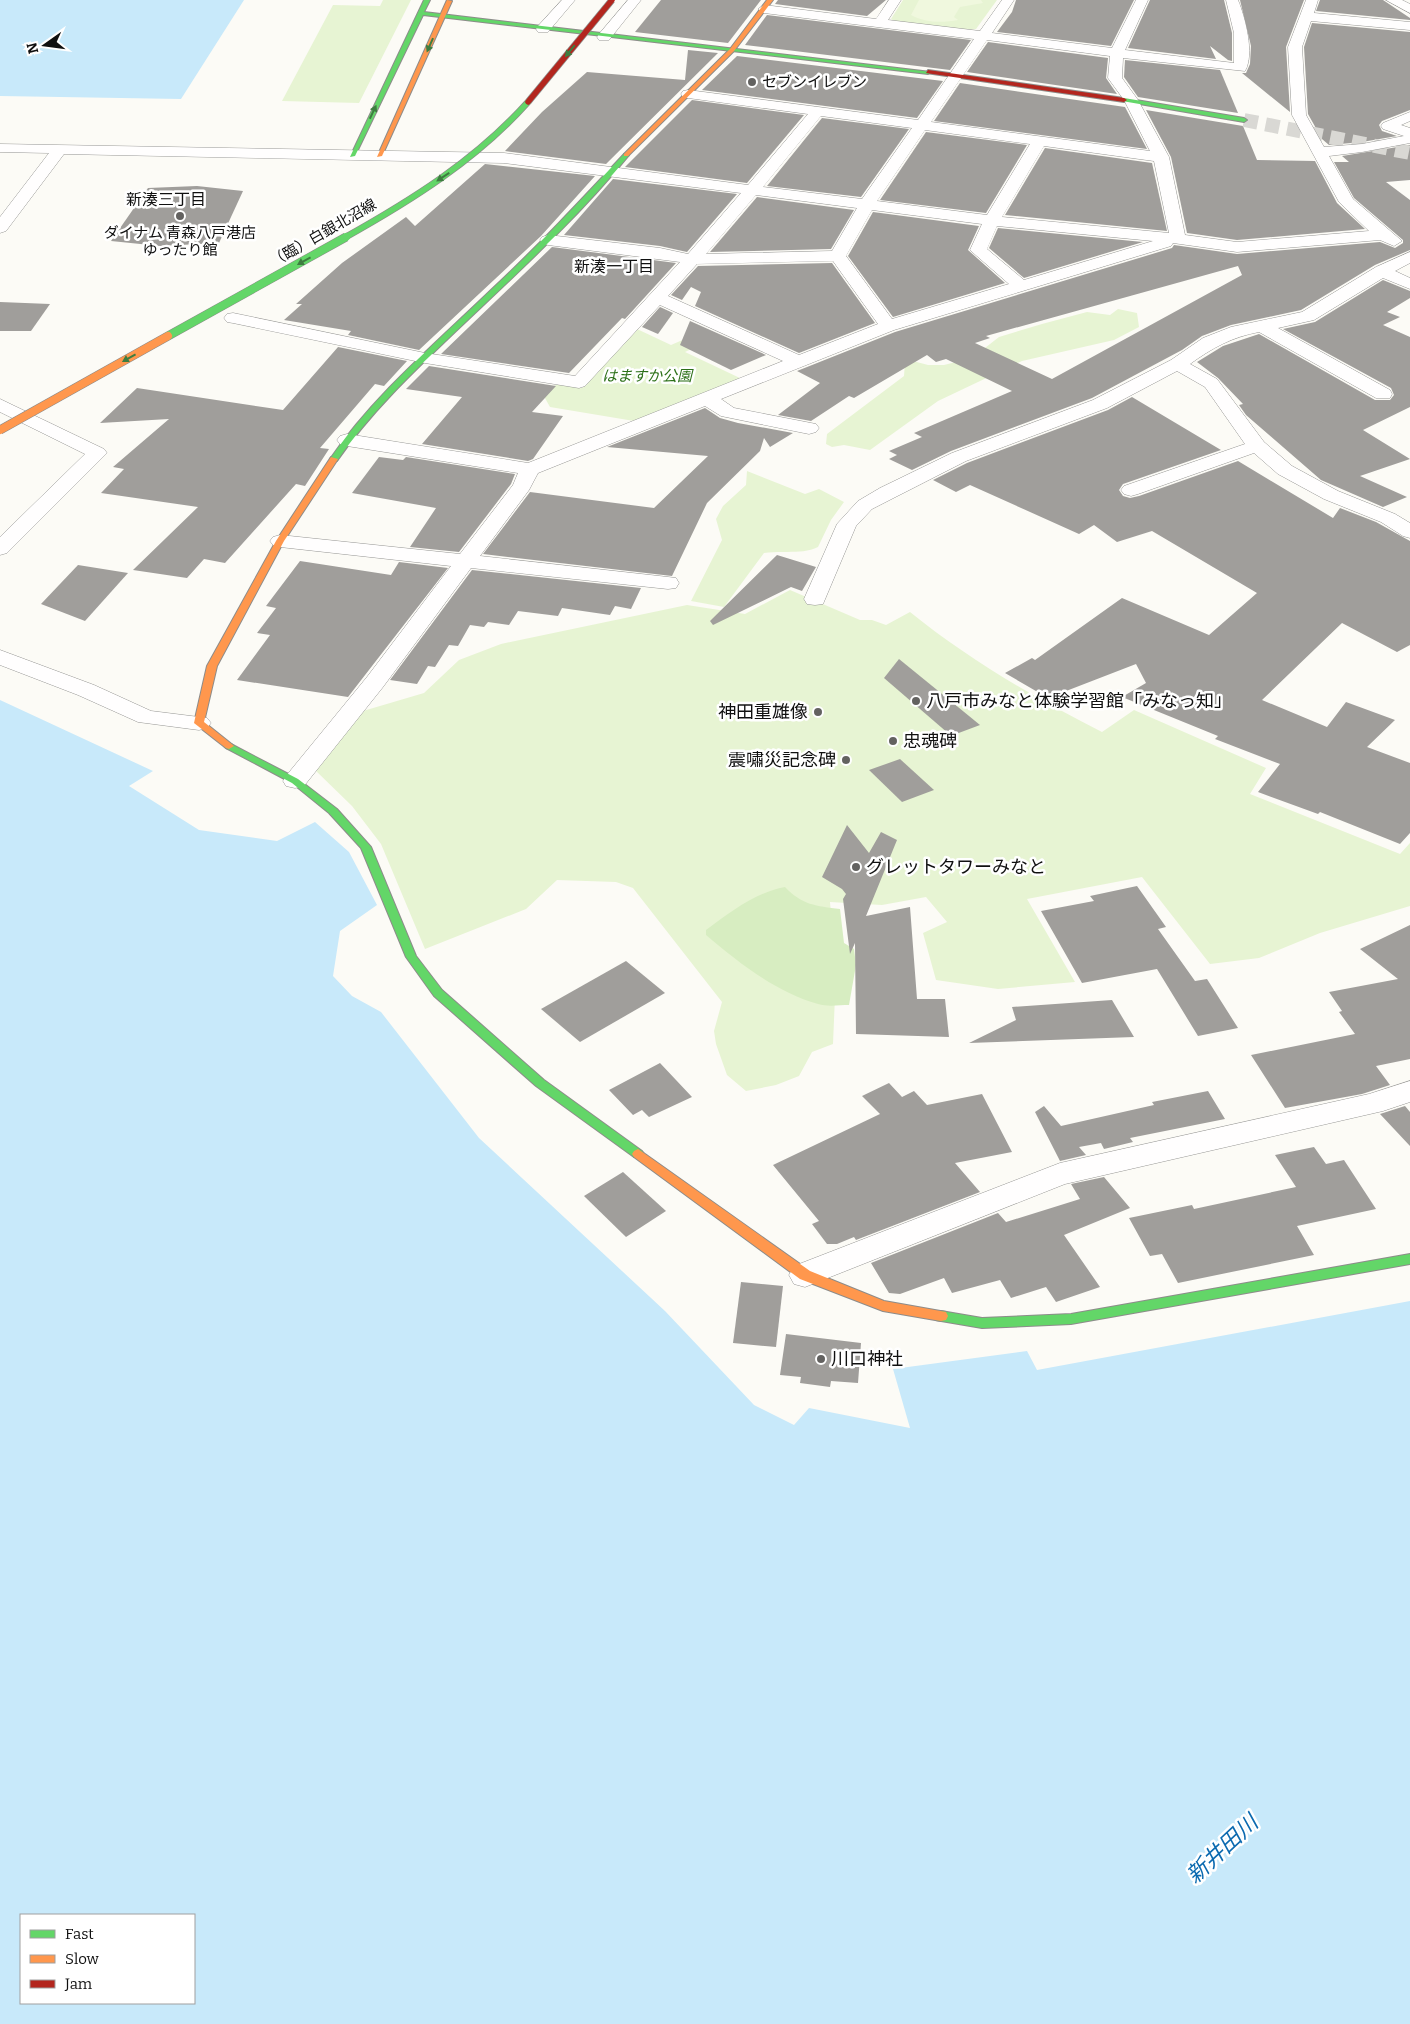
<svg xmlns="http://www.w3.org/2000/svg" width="1410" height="2024" viewBox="0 0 1410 2024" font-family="Bitter,'Noto Sans JP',serif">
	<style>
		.green { fill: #e7f4d3 }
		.forest { fill: #d7edc1 }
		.pitch { fill: #f0f8de }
		.water { fill: #c8e9fa; fill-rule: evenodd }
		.building { fill: #a09e9b; fill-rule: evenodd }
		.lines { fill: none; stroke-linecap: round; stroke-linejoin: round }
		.secondary-tunnel { stroke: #d9d8d4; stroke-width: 14; stroke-dasharray: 14 8; stroke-linecap: butt }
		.street-casing { stroke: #969694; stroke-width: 1 }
		.fast-casing { stroke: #8d8c8a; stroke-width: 2 }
		.slow-casing { stroke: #8d8c8a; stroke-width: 2 }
		.jam-casing { stroke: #8d8c8a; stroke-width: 2 }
		.street { fill: #fffefe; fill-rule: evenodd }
		.fast { fill: #63d668; fill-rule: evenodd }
		.slow { fill: #ff974d; fill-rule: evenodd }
		.jam { fill: #b3261e; fill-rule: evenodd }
		.fast-bridge-far1-casing { stroke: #8d8c8a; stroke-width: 7; stroke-linecap: butt }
		.fast-bridge-casing { stroke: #8d8c8a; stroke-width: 9; stroke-linecap: butt }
		.slow-bridge-casing { stroke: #8d8c8a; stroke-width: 9; stroke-linecap: butt }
		.jam-bridge-casing { stroke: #8d8c8a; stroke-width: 7; stroke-linecap: butt }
		.fast-bridge-far1 { stroke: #63d668; stroke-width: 5.5 }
		.fast-bridge { stroke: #63d668; stroke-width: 8 }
		.slow-bridge { stroke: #ff974d; stroke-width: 8 }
		.jam-bridge { stroke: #b3261e; stroke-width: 5.5 }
		.oneway { fill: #3e7d40 }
		.poi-dot { fill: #636260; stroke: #fff; stroke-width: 2 }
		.labels { text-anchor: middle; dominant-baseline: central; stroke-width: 5; stroke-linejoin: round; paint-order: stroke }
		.far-poi-label { font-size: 15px; fill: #101010; stroke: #fff; text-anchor: start }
		.far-street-label { font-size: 15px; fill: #101010; stroke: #fff }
		.far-park-label { font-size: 15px; font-style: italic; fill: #2c7018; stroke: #fff }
		.far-neighbourhood-label { font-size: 16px; fill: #101010; stroke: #fff }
		.poi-label { font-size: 18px; fill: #101010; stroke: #fff; text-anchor: start }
		.near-water-label { font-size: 22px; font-style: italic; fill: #0b6ab0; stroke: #fff }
	</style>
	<rect width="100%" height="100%" fill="#fcfbf6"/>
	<g class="green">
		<path d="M383,0h28l-52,103 -77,-2 51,-96 47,1z"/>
		<path d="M903,0h94l-21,29 -10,1 -70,-8 -5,-3z"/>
		<path d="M1118,309l19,4 2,14 -25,13 -92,21 -84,40 -68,49 -26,-5 -12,2 -6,-3 1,-10 77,-58 1,-14 8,-1 15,4h16l28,-7 27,-21 43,-13 45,-12 23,3z"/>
		<path d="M637,329l34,16 23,-10 12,7 -21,10 57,27 -108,42 -84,-14 -9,-16 18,-7 23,4z"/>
		<path d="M747,471l58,23 14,-5 25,13 -13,18 -13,27c-16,8 -36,3 -54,6l-40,54 -33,-6 31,-61 -6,-21 7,-13 23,-21z"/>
		<path d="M790,590l70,30h12l14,5 24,-13c58,47 125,86 192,120l32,-22 132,58 -16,26 150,60 10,-11v63l-90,27 -61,25 -49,6 -68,-87 -115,22 48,83 -77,7 -62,-9 -13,-47 24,-11 -21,-25 -44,8 -52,-3 6,70 -3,72 -21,8 -13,24 -23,9 -30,6 -19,-16 -11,-31 -2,-13 8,-29 -89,-114 -17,-6 -59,-2 -31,29 -101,40 -44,-105 -29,-38 -37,-36 48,-59 61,-18 35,-33 42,-16 186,-39 58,9z"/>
	</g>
	<path class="forest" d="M785,887c17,18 31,19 55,22l4,34 10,6 2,16 -7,40c-9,0 -22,2 -31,-1 -42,-12 -79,-41 -112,-69v-5c25,-18 48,-37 79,-43z"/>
	<path class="pitch" d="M919,0h62l2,3 -23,4 -6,10 4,3c-16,3 -32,3 -47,-5z"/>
	<g class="water">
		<path d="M0,0h244l-63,99 -181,-3z"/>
		<path d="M0,700l153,71 -24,15 70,44 78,11 38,-19 34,30 28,53 -37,26 -7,45 19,20 29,16 98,126 186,173 89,94 40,20 15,-17 101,20 -17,-59 134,-18 10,19 373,-69v723h-1410zM21,1915h173v88h-173z"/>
	</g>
	<g class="building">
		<path d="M661,0h100l-33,43 -93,-11z"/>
		<path d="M778,0h108l-19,16 -92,-12z"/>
		<path d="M1016,0h118l-23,46 -114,-14 15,-20z"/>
		<path d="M1150,0h74l8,33v28l-4,-1 -18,-14 6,13 -88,-11z"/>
		<path d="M1240,0h64l-18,47 4,65 -48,-39h4l4,-9 1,-18z"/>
		<path d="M1320,0h63l27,18v2l-94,-9z"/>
		<path d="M767,15l204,25 -21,30 -205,-25z"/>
		<path d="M1312,23l98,9v78l-28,11 -3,4 3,6 15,5 -35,6 -33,3 -7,-6 -14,-25 -4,-67z"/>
		<path d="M988,42l120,16 -2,20 11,16 -150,-22z"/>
		<path d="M688,50l30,3 -112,111 -101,-13 37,-39 45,-40 98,8z"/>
		<path d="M737,56l206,25 -26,37 -215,-28z"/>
		<path d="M1125,60l95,10 18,43 -100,-16 -14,-20z"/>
		<path d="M960,83l165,24 22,42 -213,-28z"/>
		<path d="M692,100l112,15 -57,68 -122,-16z"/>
		<path d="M1146,110l97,16 14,34 58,1 22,42 28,26 -128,11 -50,-7 -16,-76z"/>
		<path d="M822,118l87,11 -48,68 -94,-11z"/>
		<path d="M926,132l101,13 -41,68 -106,-13z"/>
		<path d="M1410,145v35l-24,2 24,18v50l-35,15 -74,45 -70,15 -29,11 -20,14 -90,48 -141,53 -39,19 -23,-11 8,-4 -8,-4 33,-14 -8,-4 98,-42 -66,-32 -10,3 -9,-7 -73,43 -5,-2 -38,25 -33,-6 42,-32 -23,-12 98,-39 277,-84 2,-3 63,9 143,-12 15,6 8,-5v-3l-49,-42 -20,-36h15l-7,-6zM1238,266l4,9 -190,104 -77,-36 15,-5 -4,-2z"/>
		<path d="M1045,148l107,15 15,68 -162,-16z"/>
		<path d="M485,164l110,12 -54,60 -122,114 -71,-15 3,-4 -67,-11 18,-16h-6l46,-41 64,-46 9,9z"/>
		<path d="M613,179l124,15 -50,58 -27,-6 -96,-11z"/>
		<path d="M197,186l46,5 -24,52 -59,3 -49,-5 37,-53z"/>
		<path d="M757,197l97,13 -23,39 -121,3z"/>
		<path d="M873,212l106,14 -11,24 37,33 -112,34 -45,-61z"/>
		<path d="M998,228l145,14 -119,36 -35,-30z"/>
		<path d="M552,247l124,16 -51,56 -3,-1 -53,55 -128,-19z"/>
		<path d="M832,263l43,60 -76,30 -104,-47 6,-14 -10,-5 -9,13 -11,-5 27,-29z"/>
		<path d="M1383,280l27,11v7l-23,14 13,5 -17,8 27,12v70l-47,23 47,29 -50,17 47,21 -24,10 -62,-27 -75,-65 -7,-10 4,-1 -25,-26 -21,-16 26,-16 36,-12 116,66h15l4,-5 -3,-7 -108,-59 32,-7z"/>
		<path d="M0,302l50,2 -19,27h-31z"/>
		<path d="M660,307l13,6 -15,21 -16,-7z"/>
		<path d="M690,321l76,34 -35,15 -51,-25z"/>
		<path d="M338,347l69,14 -23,25 -9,-2 -55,64 9,1 -24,37 -9,-2 -71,79 -21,-4 -17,19 -54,-8 65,-63 -97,-14 23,-24 -11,-2 56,-48 -69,4 37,-35 146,22z"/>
		<path d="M429,366l127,20 -24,26 31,4 -30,43 -5,2 -106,-17 40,-47 -56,-8z"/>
		<path d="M1132,397l89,53 -98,34 -4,6 4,6 7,2 9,-2 99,-35 95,57 7,-10 36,14 34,19v104l-13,7 -55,-29 -80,77 65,27 19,-25 49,18 -28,27 43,16v70l-10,11 -80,-32 -2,2 -60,-22 22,-28 -65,-25 3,-3 -96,-39 24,-14 -10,-19 -88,34 -43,-25 27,-15 3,2 87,-62 87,37 48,-42 -105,-62 -35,11 -23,-17 -15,9 -109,-49 -14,7 -23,-12 34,-17 141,-53z"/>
		<path d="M705,408l15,10 18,5 55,10 -23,14 -6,-9 -4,13 -53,52 -35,73 -189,-22 47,-62 124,16 54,-52 -101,-9z"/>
		<path d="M379,457l24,3 3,-3 109,17 -4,10 -52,68 -49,-5 26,-39 -84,-15z"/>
		<path d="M777,555l39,12 -14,24 -11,-4 -78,38 -3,-4z"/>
		<path d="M300,561l91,14 8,-13 49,6 -100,129 -111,-17 33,-45 -13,-2 19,-25 -10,-2z"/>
		<path d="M78,565l50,8 -43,48 -44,-17z"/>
		<path d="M472,570l169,18 -10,21 -16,-3 -5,9 -48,-7 -4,8 -40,-5 -9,14 -21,-3 -4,5 -14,-2 -12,21 -9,-1 -14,22 -7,-1 -11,18 -27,-4z"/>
		<path d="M899,659l59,48 22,18 -24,9h-7l-65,-56z"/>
		<path d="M900,759l34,31 -32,12 -33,-32z"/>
		<path d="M847,825l22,28 12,-21 16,8 -31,76 44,-9 7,92h28l4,38 -93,-3 -1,-91 -5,11 -7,-55 3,-5 -4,-5 -20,-12z"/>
		<path d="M1137,886l29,41 -8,2 37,52 12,-2 31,49 -40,8 -41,-67 -75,14 -41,-72 53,-10 -4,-5z"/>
		<path d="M1410,925v134l-34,7 14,19 -28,9 -77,14 -34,-53 104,-21 -16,-22 3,-1 -13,-19 69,-13 -38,-30z"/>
		<path d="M626,961l39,32 -85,49 -39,-33z"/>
		<path d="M1112,1000l22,37 -165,6 47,-23 -4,-13z"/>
		<path d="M660,1063l32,34 -43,20 -7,-7 -9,5 -24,-25z"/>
		<path d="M889,1083l13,14 12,-6 13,14 55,-11 30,58 -57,11 25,29 -124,48 -2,-3 -17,7h-10l-15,-20 7,-3 -46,-56 107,-51 -18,-18z"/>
		<path d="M1208,1091l17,28 -95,19 3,4 -29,7 -3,-6 -22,4 7,8 -26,6 -25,-49 9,-6 17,20 93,-21 -2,-3z"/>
		<path d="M1405,1106l5,6v34l-30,-32z"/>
		<path d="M1314,1147l12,17 18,-4 32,49 -79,17 17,29 -136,28 -16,-29 -12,2 -21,-38 63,-13 2,4 102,-22 -21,-32z"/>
		<path d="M623,1172l43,39 -40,26 -42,-41z"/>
		<path d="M1104,1177l26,31 -66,27 36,52 -44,15 -10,-15 -35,11 -11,-18 -48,13 -8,-15 -44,16 -11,-1 -18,-30 127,-50 8,9 74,-23 -9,-15z"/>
		<path d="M741,1282l42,4 -7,61 -43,-4z"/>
		<path d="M786,1334l75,9 -3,40 -27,-2 -1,6 -30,-4 1,-6 -21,-2z"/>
	</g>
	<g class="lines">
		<path class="secondary-tunnel" d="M1244,120l166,33"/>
		<g class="street-casing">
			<g id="street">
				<path d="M562,0h13l-27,32h-10l-2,-3 2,-3z"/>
				<path d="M628,0h13l-32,40h-10l-2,-3 2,-3z"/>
				<path d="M889,0h12l-13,20 92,11 22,-31h12l-22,33 120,15 24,-48h12l-23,50 109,13v-30l-8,-33h12c7,17 17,54 7,71l-122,-13 -1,20 16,22 31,57 16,78 52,7 132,-11 -30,-29 -47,-87 -4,-68 18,-47h12l-4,13 96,9v8l-99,-9 -9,26 4,68 18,32 38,-3 42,-8 -21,-7 -2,-3 2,-3 27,-11v9l-9,4 9,3v15l-48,9 -33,4 24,43 49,42 -8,5 -14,-6 -143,12 -64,-9 -2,3 -277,84 -173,69 13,9 82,16 3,4 -3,4 -7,2 -88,-18 -16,-10 -167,67 -9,17 -49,66 188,21 8,1 3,5 -3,5 -8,1 -197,-21 -88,119 -79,99 -9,2 -9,-2 -3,-5 3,-5 81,-99 84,-111 -171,-19 -7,-2 -3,-4 3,-4 7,-2 180,19 53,-69 5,-12 -171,-27 -7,-2 -3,-4 3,-4 7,-2 181,29 255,-102 -123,-56 -75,81 -6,2 -154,-25 -192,-40 -6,-1 -3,-4 3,-4 6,-1 192,40 150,23 105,-114 -132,-17 -6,-2 -2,-3 2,-3 6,-2 112,13 28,6 53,-61 -237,-30 -440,-9 -58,77 -6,2v-16l49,-64 -49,-1v-8l504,9 244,32 60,-71 -120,-16 -5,-1 -2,-3 2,-3 5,-1 230,30 56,-81 -210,-26 -6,-4 6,-4 112,14zM987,40l123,16 -2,22 16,22 26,51 -219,-29zM821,116l91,12 -50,71 -99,-12zM925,130l105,14 -43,71 -110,-14zM1044,146l110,15 15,72 -167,-16zM756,195l101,13 -25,43 -126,3zM872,210l110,14 -12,26 39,34 -117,35 -46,-63zM997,226l156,15 -129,39 -37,-31zM833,261l45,63 -79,31 -131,-59 29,-32z"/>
				<path d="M1386,0h16l8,4v9z"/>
				<path d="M1410,252v11l-15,8 15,7v11l-27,-11 -69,42 -36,8 112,62 2,4 -2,4h-14l-117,-66c-27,5 -47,16 -69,32l27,15 47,63 28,24 46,25 57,23 15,9v15l-7,-2 -22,-14 -57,-23 -46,-25 -24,-21 -116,41 -7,2 -7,-2 -3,-4 3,-4 121,-42 -40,-57 -28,-16 -70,37 -141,53 -94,48 -16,17 -33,78 -8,1 -8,-1 -3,-5 33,-75 21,-23 22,-13 72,-35 141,-53 78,-40 32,-22 28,-11 71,-15 74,-45z"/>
				<path d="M0,399l104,50 3,4 -100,100 -7,2v-18l85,-83 -85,-42z"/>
				<path d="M0,650l94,35 57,26 56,7 4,5 -4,5 -8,2 -61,-8 -60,-27 -78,-30z"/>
				<path d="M1410,1081v21l-27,9 -318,73 -260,103 -11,-3 -5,-9 5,-9 266,-103 309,-69z"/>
			</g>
		</g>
		<g class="fast-casing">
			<g id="fast">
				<path d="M424,0h6l-6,12 507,60 -3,2 -505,-59 -68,141 -5,1z"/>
				<path d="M1124,98l120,20 3,2 -3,2 -122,-21v-2z"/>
				<path d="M624,154l5,1c-52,64 -114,120 -174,177 -42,40 -85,81 -118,129h-6l-1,-2c44,-64 106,-116 162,-170 46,-43 89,-89 132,-135z"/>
				<path d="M229,743l69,36 39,30 34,38 45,109 26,34 102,90 98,71 2,3 -2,3h-8l-98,-71 -102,-90 -28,-39 -45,-109 -32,-35 -37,-30 -66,-35 -2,-2z"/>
				<path d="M1410,1254v10l-339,60 -89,4 -41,-7 -5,-1 -2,-4 2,-4 5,-1 41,7 89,-4z"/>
			</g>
		</g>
		<g class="slow-casing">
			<g id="slow">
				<path d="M447,0l5,1 -70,155 -5,1z"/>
				<path d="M767,0h6l-39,51 -106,105h-4v-2l106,-105z"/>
				<path d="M331,457l7,2 -54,82 -67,125 -13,56 30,24 -5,3 -3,-1 -32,-25 13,-57 69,-125z"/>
				<path d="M638,1149l172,122 74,30 62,11 2,4 -2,4 -5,1 -58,-10 -83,-32 -166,-122 -2,-3 2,-3z"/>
			</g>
		</g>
		<g class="jam-casing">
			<path id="jam" d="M928,70l196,28 3,2 -3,2 -198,-29z"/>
		</g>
		<use href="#street" class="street"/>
		<use href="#fast" class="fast"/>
		<use href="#slow" class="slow"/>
		<use href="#jam" class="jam"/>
		<g class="fast-bridge-far1-casing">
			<path id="fast-bridge-far1" d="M344,238c68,-38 132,-78 184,-136"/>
		</g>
		<g class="fast-bridge-casing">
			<path id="fast-bridge" d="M168,336l178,-99"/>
		</g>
		<g class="slow-bridge-casing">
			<path id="slow-bridge" d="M0,430l168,-94"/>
		</g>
		<g class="jam-bridge-casing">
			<path id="jam-bridge" d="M528,102l84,-102"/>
		</g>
		<use href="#fast-bridge-far1" class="fast-bridge-far1"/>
		<use href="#fast-bridge" class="fast-bridge"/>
		<use href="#slow-bridge" class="slow-bridge"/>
		<use href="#jam-bridge" class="jam-bridge"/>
	</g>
	<defs><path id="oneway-solid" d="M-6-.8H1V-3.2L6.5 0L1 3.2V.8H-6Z" transform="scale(1.25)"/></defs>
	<g class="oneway">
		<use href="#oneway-solid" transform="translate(430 45) rotate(114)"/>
		<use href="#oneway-solid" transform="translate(570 51) rotate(129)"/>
		<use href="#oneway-solid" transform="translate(373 112) rotate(-65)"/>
		<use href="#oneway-solid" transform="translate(443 177) rotate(147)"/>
		<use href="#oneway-solid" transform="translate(304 261) rotate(151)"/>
		<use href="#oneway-solid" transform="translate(129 358) rotate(151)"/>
	</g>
	<g class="poi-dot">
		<circle cx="752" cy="82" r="5"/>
		<circle cx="180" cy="216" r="5"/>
		<circle cx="916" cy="701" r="5"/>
		<circle cx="818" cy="712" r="5"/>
		<circle cx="893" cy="741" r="5"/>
		<circle cx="846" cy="760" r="5"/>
		<circle cx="856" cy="867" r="5"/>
		<circle cx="821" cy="1359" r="5"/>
	</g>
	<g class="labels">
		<g class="far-poi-label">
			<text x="762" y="82">セブンイレブン</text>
			<text x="180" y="233" text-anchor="middle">ダイナム 青森八戸港店<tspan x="180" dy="17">ゆったり館</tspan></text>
		</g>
		<g class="far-street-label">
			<text transform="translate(323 233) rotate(-30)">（臨）白銀北沼線</text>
		</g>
		<g class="far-park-label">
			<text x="647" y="376">はますか公園</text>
		</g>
		<g class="far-neighbourhood-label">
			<text x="166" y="199">新湊三丁目</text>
			<text x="614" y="266">新湊一丁目</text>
		</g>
		<g class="poi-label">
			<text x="926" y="701">八戸市みなと体験学習館「みなっ知」</text>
			<text x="808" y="712" text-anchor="end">神田重雄像</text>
			<text x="903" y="741">忠魂碑</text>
			<text x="836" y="760" text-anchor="end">震嘯災記念碑</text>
			<text x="866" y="867">グレットタワーみなと</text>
			<text x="831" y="1359">川口神社</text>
		</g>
		<g class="near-water-label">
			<text transform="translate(1222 1849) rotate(-43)">新井田川</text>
		</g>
	</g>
	<rect x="20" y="1914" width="175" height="90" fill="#ffffff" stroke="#9f9f9f"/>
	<rect x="30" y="1930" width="25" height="8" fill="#63d668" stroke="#9f9f9f"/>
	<text x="65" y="1939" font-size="15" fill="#101010">Fast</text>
	<rect x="30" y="1955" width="25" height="8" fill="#ff974d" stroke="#9f9f9f"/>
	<text x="65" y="1964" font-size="15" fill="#101010">Slow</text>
	<rect x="30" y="1980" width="25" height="8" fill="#b3261e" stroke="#9f9f9f"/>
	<text x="65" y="1989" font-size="15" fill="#101010">Jam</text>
	<g transform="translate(45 45) rotate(256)" stroke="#ffffff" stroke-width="4" paint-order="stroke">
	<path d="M0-4L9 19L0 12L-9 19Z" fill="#101010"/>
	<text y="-8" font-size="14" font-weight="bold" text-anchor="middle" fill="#101010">N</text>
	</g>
</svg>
